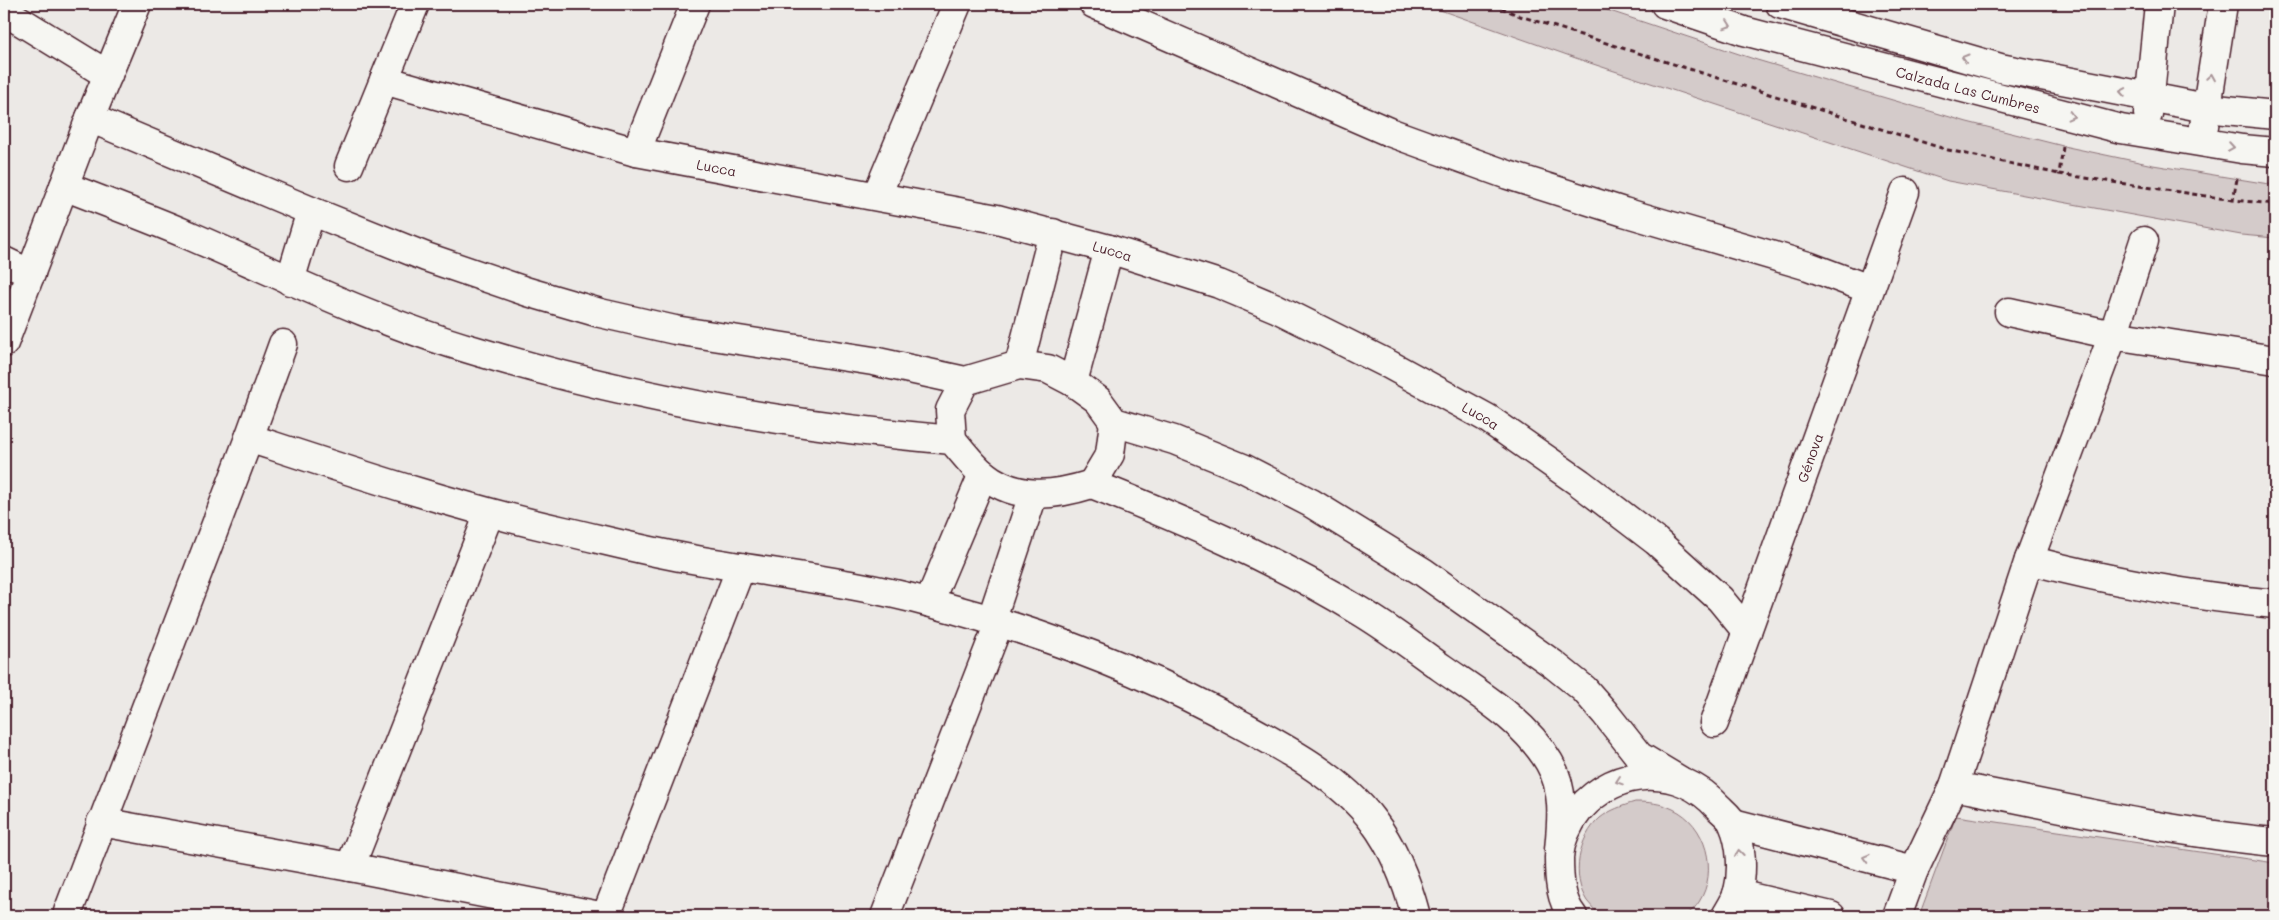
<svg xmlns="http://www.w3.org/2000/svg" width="2279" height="920" viewBox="0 0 2279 920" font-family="Mali,sans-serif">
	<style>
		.green { fill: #d4cbca; stroke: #8f757a }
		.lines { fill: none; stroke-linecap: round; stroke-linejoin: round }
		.minor-casing { stroke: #4a1f2b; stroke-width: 31 }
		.path { stroke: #4a1f2b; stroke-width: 3; stroke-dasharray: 5 4; stroke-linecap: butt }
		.minor { stroke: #f6f6f2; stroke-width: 28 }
		.oneway { stroke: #a99598 }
		.labels { text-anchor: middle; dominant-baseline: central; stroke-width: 4; stroke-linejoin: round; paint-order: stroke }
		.street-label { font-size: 14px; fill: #4a1f2b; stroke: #f6f6f2 }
	</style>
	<rect width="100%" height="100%" fill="#ece9e6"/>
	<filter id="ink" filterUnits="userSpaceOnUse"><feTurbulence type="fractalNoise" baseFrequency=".02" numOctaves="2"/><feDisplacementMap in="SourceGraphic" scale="10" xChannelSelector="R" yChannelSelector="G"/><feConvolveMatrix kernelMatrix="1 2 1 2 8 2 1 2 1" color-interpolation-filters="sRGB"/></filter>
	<g filter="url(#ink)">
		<g class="green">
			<path d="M1423,4h166l168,56 210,62 96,24 90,19 122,20v53l-34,-3 -293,-54 -361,-119z"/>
			<path d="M1635,802c14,0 25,1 38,7 33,15 46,62 26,93 -3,5 -8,9 -13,14h-86c-4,-5 -9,-10 -13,-15 -16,-24 -9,-64 13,-83 10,-8 22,-12 35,-16z"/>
			<path d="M1956,816l319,47v53h-356z"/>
		</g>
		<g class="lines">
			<g class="minor-casing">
				<g id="minor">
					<path d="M1094,4l295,128 119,43 116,37 184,54 61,23"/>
					<path id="s1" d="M1665,4l79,27 377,98 121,20 33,3"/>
					<path d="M1780,4l220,64 206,40 69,7"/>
					<path d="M4,11l104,64"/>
					<path id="s2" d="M384,80l252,72 361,67 112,30 110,35 57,24 114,57 97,53 93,65 76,58 64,58 27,33"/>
					<path d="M2148,114l11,-110"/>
					<path d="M90,118l221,93 115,46 102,35 72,21 75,17 198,31 92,20 54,-16 29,4 25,13 25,18 16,22 60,18 69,28 68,35 112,69 130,92 31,25 21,24 34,43 40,24"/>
					<path d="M2204,126l19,-122"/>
					<path d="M636,152l59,-148"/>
					<path d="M349,166l66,-162"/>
					<path d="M64,186c41,16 82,31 122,48 95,41 190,88 290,117 155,47 316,75 476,89 10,11 20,25 31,34 34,27 71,22 109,10 91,36 182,75 266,126 29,17 56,38 84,58 37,26 83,53 107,94 16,27 13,57 10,88"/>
					<path d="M877,195l80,-191"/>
					<path d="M4,261l27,13"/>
					<path d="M290,281l21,-70"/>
					<path d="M2009,312l104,23 162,25"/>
					<path d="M4,343l86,-225 47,-114"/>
					<path d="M1019,365l34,-132"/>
					<path d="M1073,382l36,-133"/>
					<path d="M249,438c104,34 208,69 315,93 40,9 81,20 122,27 81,15 165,23 245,45 107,28 214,68 311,122 46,25 99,53 131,96 22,29 34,61 43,95"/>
					<path d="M952,440l-2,-30 15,-29"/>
					<path d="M1092,484l18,-30 4,-32"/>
					<path d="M2029,560c80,21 164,36 246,44"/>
					<path d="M929,602l54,-128"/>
					<path d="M991,621l42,-126"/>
					<path id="s3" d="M1714,723l191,-531"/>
					<path d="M1954,786c106,21 213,46 321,56"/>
					<path d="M101,822l249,45 250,49"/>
					<path d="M1733,823l181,47"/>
					<path d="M350,867l139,-353"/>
					<path d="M1737,894l94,22"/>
					<path d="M68,912l181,-474 34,-94"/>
					<path d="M606,916l135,-349"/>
					<path d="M885,916l114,-293"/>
					<path d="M1573,916c-13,-16 -14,-38 -14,-58 1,-17 9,-35 20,-48 38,-44 100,-46 139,-3 5,5 13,11 15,17 9,20 10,48 5,68 -2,8 -8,17 -12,24"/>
					<path d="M1897,916l17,-46 40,-84 75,-226 84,-225 31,-94"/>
				</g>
			</g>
			<g class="path">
				<path d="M1493,4l27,12 428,134 111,24"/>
				<path d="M2063,147l-4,27 174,26"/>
				<path d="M2237,179l-4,21 42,4"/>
			</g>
			<use href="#minor" class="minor"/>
		</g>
		<defs><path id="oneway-chevron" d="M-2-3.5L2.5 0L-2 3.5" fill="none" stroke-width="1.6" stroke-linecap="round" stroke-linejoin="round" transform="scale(1.25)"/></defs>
		<g class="oneway">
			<use href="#oneway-chevron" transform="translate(1728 25) rotate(19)"/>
			<use href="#oneway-chevron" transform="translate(1965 58) rotate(-164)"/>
			<use href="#oneway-chevron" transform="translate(2211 77) rotate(-81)"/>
			<use href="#oneway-chevron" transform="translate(2123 92) rotate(-170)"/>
			<use href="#oneway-chevron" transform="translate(2071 116) rotate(14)"/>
			<use href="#oneway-chevron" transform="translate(2231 147) rotate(9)"/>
			<use href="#oneway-chevron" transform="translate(1619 781) rotate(161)"/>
			<use href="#oneway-chevron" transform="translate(1739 853) rotate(-97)"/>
			<use href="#oneway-chevron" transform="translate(1866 858) rotate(-165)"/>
		</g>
	</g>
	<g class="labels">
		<g class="street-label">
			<text stroke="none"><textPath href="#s1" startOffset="315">Calzada Las Cumbres</textPath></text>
			<text stroke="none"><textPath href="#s2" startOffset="344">Lucca</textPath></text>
			<text stroke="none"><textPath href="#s2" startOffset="749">Lucca</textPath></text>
			<text stroke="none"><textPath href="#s2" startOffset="1154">Lucca</textPath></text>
			<text stroke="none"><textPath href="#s3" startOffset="282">Génova</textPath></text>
		</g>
	</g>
	<rect width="2279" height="920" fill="none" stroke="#f6f6f2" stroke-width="20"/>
	<rect x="10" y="10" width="2259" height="900" fill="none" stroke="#4a1f2b" stroke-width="2" filter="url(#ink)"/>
</svg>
